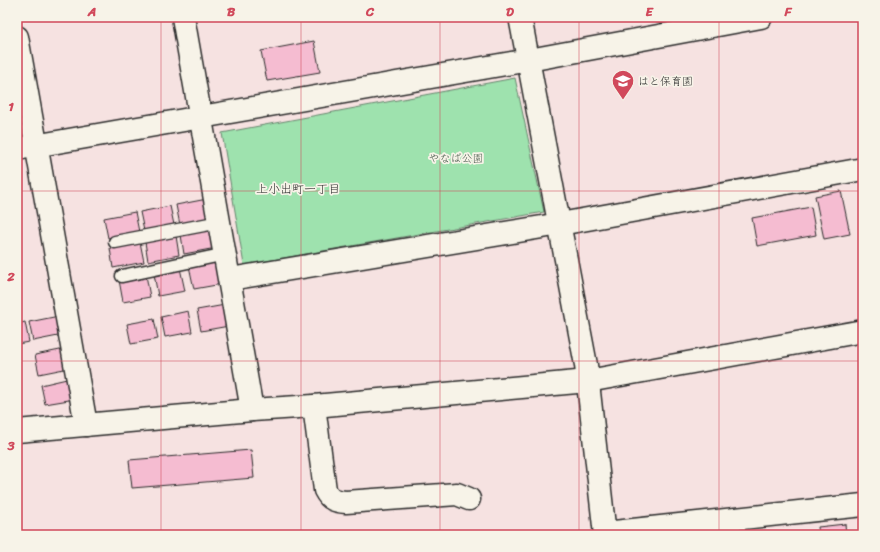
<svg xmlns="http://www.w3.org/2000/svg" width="880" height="552" viewBox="0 0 880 552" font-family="Sriracha,'Klee One',sans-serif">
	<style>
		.green { fill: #9ee2ae; stroke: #64866c }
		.building { fill: #f5bcd1; stroke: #2b2b2b }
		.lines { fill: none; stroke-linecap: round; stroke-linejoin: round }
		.lane-casing { stroke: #2b2b2b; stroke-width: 15 }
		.street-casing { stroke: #2b2b2b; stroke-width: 25 }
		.secondary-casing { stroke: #2b2b2b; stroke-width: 25 }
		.lane { stroke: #f7f3e8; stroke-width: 12 }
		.street { stroke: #f7f3e8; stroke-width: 22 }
		.secondary { stroke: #f7f3e8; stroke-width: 22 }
		.grid { fill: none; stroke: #d1495b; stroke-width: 1; stroke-opacity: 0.55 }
		.labels { text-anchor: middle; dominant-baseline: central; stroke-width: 3.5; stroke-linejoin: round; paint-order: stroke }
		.poi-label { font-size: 11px; fill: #2b2b2b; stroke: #f7f3e8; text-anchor: start }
		.park-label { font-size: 11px; fill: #48594c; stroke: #f7f3e8 }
		.neighbourhood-label { font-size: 12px; fill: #2b2b2b; stroke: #f7f3e8 }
		.neatline { fill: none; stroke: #d1495b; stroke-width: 1.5 }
		.grid-label { font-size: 13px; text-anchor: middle; font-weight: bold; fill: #d1495b }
	</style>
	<rect width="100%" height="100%" fill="#f6e2e1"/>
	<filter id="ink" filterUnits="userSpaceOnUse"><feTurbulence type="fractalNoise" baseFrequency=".025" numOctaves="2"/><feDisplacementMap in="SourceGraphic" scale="8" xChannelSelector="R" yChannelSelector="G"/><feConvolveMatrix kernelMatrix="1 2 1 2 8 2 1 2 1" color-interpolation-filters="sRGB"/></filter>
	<g filter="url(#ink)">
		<path class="green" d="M515,78l29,134 -300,53 -22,-132z"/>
		<g class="building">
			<path d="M314,41l6,31 -53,9 -6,-30z"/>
			<path d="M841,191l9,43 -26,5 -9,-43z"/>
			<path d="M207,199l3,20 -30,6 -4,-20z"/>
			<path d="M170,206l4,19 -30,6 -4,-19z"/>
			<path d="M811,207l5,28 -59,11 -5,-28z"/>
			<path d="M135,212l4,20 -31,6 -4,-20z"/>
			<path d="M212,229l4,19 -32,6 -3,-19z"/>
			<path d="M176,236l3,19 -31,6 -3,-19z"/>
			<path d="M140,242l4,20 -31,6 -3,-20z"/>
			<path d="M217,261l5,23 -28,5 -5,-23z"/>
			<path d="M180,268l5,23 -27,5 -4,-22z"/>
			<path d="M146,275l4,22 -27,5 -4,-22z"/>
			<path d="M225,305l4,21 -28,5 -4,-21z"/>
			<path d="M188,311l4,21 -27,5 -4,-20z"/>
			<path d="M59,316l4,19 -30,6 -4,-19z"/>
			<path d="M154,319l4,20 -27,5 -4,-20z"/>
			<path d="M25,322l4,20 -12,2v-20z"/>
			<path d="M65,349l4,19 -30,6 -4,-19z"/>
			<path d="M71,378l4,21 -30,5 -4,-19z"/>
			<path d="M251,450l3,28 -122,10 -3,-28z"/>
			<path d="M845,524l1,11h-27l-1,-8z"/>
		</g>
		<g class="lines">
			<g class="lane-casing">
				<g id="lane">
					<path d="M115,242l105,-20"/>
					<path d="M122,276l104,-22"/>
				</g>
			</g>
			<g class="street-casing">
				<g id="street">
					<path d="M183,17l69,393"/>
					<path d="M17,37l69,388"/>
					<path d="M17,149l512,-89 232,-43"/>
					<path d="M230,279l330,-55 303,-55"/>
					<path d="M314,406l11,84c5,10 10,11 21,12l111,-8 12,5"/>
					<path d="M17,431l235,-21 62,-4 274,-25 275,-50"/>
					<path d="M605,533l258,-28"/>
				</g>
			</g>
			<g class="secondary-casing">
				<path id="secondary" d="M520,17l66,348 19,170"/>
			</g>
			<use href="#lane" class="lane"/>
			<use href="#street" class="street"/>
			<use href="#secondary" class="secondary"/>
		</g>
	</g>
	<path class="grid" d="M161,17v518M301,17v518M440,17v518M579,17v518M719,17v518M17,191h846M17,361h846"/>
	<defs>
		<g id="school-pin" transform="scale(1.15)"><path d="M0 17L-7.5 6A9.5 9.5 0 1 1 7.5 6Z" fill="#d1495b" stroke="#f7f3e8"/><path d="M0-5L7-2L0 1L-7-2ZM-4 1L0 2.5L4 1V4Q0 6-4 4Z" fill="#fff"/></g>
	</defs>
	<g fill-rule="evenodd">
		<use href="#school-pin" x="623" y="81"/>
	</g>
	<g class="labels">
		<g class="poi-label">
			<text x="638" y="81">はと保育園</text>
		</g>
		<g class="park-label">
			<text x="456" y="158">やなば公園</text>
		</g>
		<g class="neighbourhood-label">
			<text x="298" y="189">上小出町一丁目</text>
		</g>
	</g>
	<rect width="880" height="552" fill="none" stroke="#f7f3e8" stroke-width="44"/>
	<rect x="22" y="22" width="836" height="508" class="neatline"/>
	<g class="grid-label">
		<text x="92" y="16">A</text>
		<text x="231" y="16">B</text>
		<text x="370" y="16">C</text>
		<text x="510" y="16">D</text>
		<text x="649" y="16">E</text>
		<text x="788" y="16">F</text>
		<text x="11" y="111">1</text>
		<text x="11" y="281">2</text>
		<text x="11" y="450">3</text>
	</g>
</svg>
